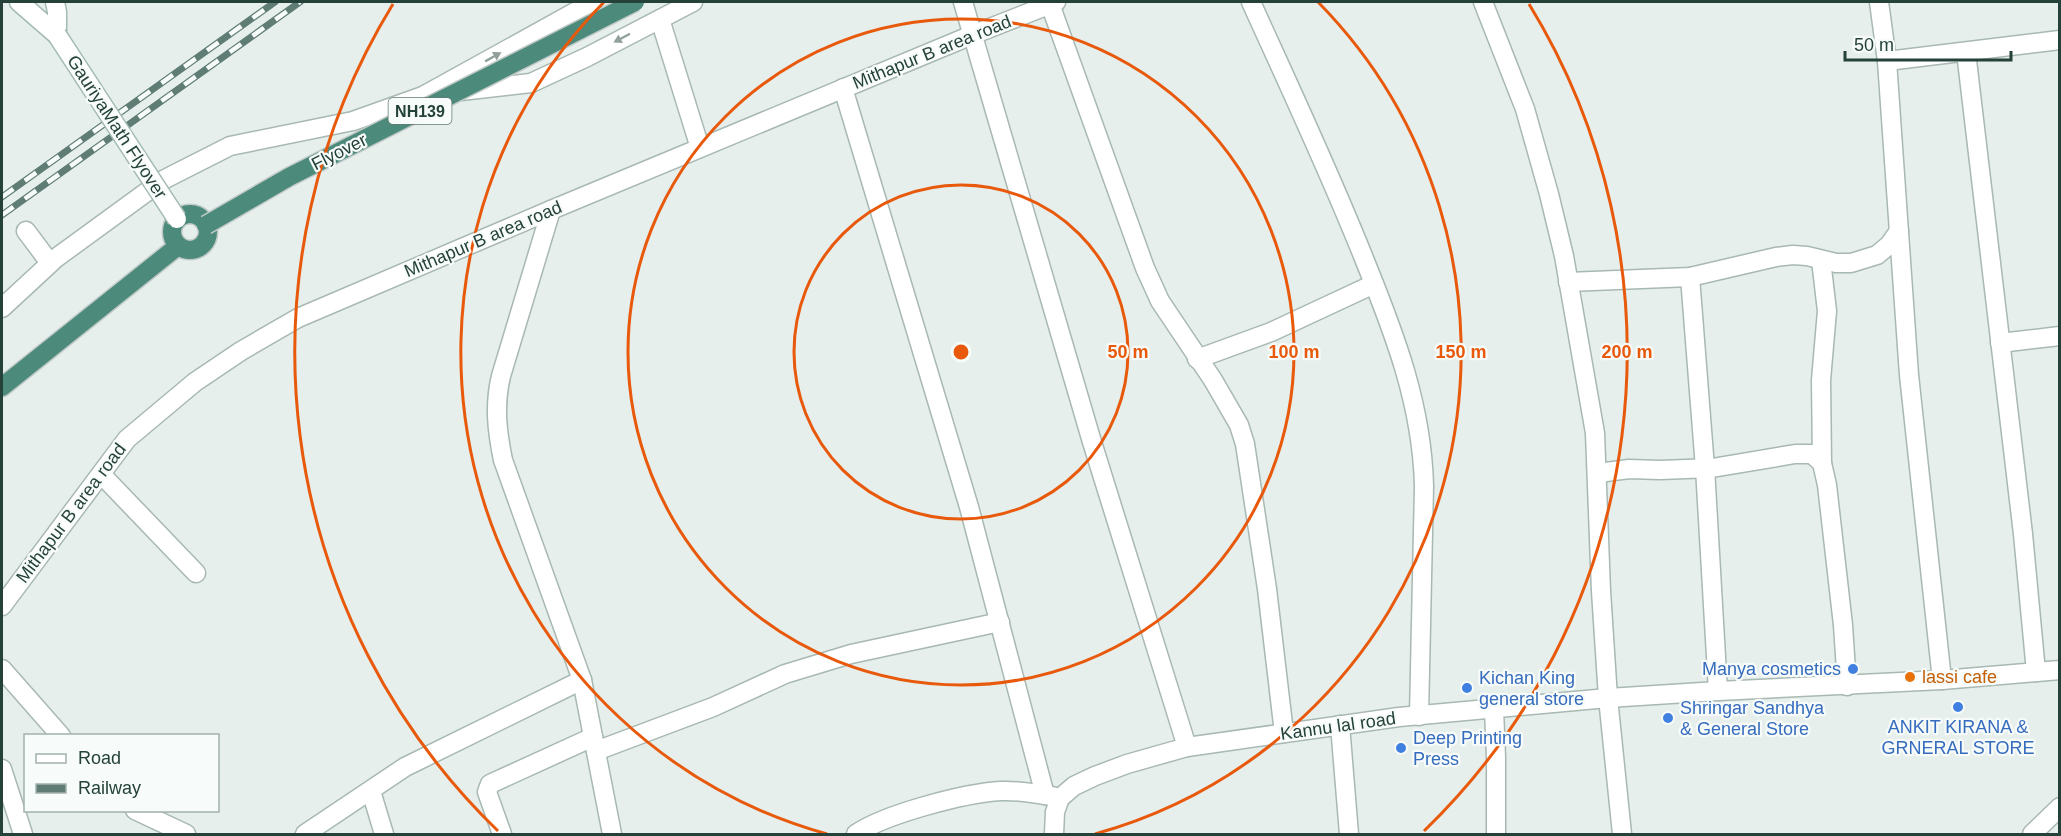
<svg xmlns="http://www.w3.org/2000/svg" width="2061" height="836" viewBox="0 0 2061 836" font-family="Helvetica,sans-serif">
	<style>
		.lines { fill: none; stroke-linecap: round; stroke-linejoin: round }
		.minor-casing { stroke: #a8b8b2; stroke-width: 21 }
		.tertiary-casing { stroke: #a8b8b2; stroke-width: 21 }
		.secondary-casing { stroke: #a4bbb3; stroke-width: 21 }
		.trunk-casing { stroke: #c2cac8; stroke-width: 21 }
		.minor { stroke: #fff; stroke-width: 18 }
		.tertiary { stroke: #fff; stroke-width: 18 }
		.secondary { stroke: #fff; stroke-width: 18 }
		.trunk { stroke: #4c8a7c; stroke-width: 18 }
		.rail-casing { stroke: #5f7d75; stroke-width: 7 }
		.rail { stroke: #f7fbf9; stroke-width: 4.5; stroke-dasharray: 14; stroke-linecap: butt }
		.secondary-bridge-casing { stroke: #a4bbb3; stroke-width: 21; stroke-linecap: butt }
		.trunk-bridge-casing { stroke: #c2cac8; stroke-width: 21; stroke-linecap: butt }
		.secondary-bridge { stroke: #fff; stroke-width: 18 }
		.trunk-bridge { stroke: #4c8a7c; stroke-width: 18 }
		.oneway { fill: #92a09c }
		.ring { fill: none; stroke: #e8590c; stroke-width: 3 }
		.shop-dot { fill: #3f7fe0; stroke: #f7fbf9; stroke-width: 2 }
		.food-dot { fill: #e8710a; stroke: #f7fbf9; stroke-width: 2 }
		.labels { text-anchor: middle; dominant-baseline: central; stroke-width: 4.5; stroke-linejoin: round; paint-order: stroke }
		.shield { fill: #f7fbf9; stroke: #637a73; stroke-width: 1.5 }
		.shield-label { font-size: 16px; font-weight: bold; fill: #24423a }
		.street-label { font-size: 18px; fill: #24423a; stroke: #f7fbf9 }
		.shop-label { font-size: 18px; fill: #366cbe; stroke: #f7fbf9; text-anchor: start }
		.food-label { font-size: 18px; fill: #c56008; stroke: #f7fbf9; text-anchor: start }
		.centre { fill: #e8590c; stroke: #f7fbf9; stroke-width: 3 }
		.ring-label { font-size: 18px; text-anchor: middle; font-weight: bold; fill: #e8590c; stroke: #f7fbf9; stroke-width: 4.5; stroke-linejoin: round; paint-order: stroke }
	</style>
	<rect width="100%" height="100%" fill="#e6efeb"/>
	<g class="lines">
		<g class="minor-casing">
			<g id="minor">
				<path d="M1251,2c39,86 79,171 114,259 30,74 57,144 59,225l-5,230"/>
				<path d="M1483,2l42,107 24,85 15,62 31,177 6,158 7,107 14,136"/>
				<path d="M1879,2l8,59 173,-21"/>
				<path d="M1050,4l95,264 15,33 53,79 26,45 6,19 22,145 17,144"/>
				<path d="M660,19l40,129"/>
				<path d="M1966,52l57,482 13,138"/>
				<path d="M1887,61l22,314 33,305"/>
				<path d="M843,88l126,419 76,288"/>
				<path d="M551,210l-50,166c-7,29 -4,55 2,84l79,220 30,154"/>
				<path d="M26,231l24,32"/>
				<path d="M1821,260l6,51 -6,69 1,83"/>
				<path d="M1690,277l15,191 13,223"/>
				<path d="M1568,282l122,-5 86,-20 17,-2 14,1 29,7h15l26,-8 12,-10 10,-14"/>
				<path d="M2000,343l60,-7"/>
				<path d="M1197,359l74,-27 103,-48"/>
				<path d="M1598,473l31,-4 31,1 52,-2 83,-14h17l10,9 5,22 16,140 4,61"/>
				<path d="M101,474l95,99"/>
				<path d="M2,606l125,-167 68,-57 46,-31 57,-33 253,-108 421,-175"/>
				<path d="M2,669l59,67"/>
				<path d="M1494,709l2,49v76"/>
				<path d="M1340,725l9,109"/>
				<path d="M596,751l117,-44 72,-33 66,-20 149,-32"/>
				<path d="M2,769l21,65"/>
				<path d="M371,791l13,43"/>
				<path d="M135,810l51,24"/>
				<path d="M305,834l100,-67 177,-87"/>
				<path d="M502,834l-15,-42 3,-8 103,-47"/>
				<path d="M856,834c29,-20 109,-41 145,-43 19,-1 38,3 55,6"/>
				<path d="M2032,834l28,-27"/>
			</g>
		</g>
		<g class="tertiary-casing">
			<g id="tertiary">
				<path d="M963,2l129,440 95,305"/>
				<path d="M972,35l84,-33"/>
				<path d="M461,91l70,-8 56,-26 106,-55"/>
				<path d="M2,308l54,-50 107,-78 67,-34 123,-25 70,-25 170,-94"/>
				<path d="M1054,834l1,-22 5,-14 14,-12 21,-10 32,-12 60,-17 212,-30 209,-19 110,-7 224,-11 118,-10"/>
			</g>
		</g>
		<g class="secondary-casing">
			<g id="secondary">
				<path d="M19,2l38,33"/>
				<path d="M55,2l2,10v23"/>
			</g>
		</g>
		<g class="trunk-casing">
			<g id="trunk">
				<circle cx="190" cy="232" r="18"/>
				<path d="M2,387l176,-141"/>
			</g>
		</g>
		<use href="#minor" class="minor"/>
		<use href="#tertiary" class="tertiary"/>
		<use href="#secondary" class="secondary"/>
		<use href="#trunk" class="trunk"/>
		<g class="rail-casing">
			<g id="rail">
				<path d="M2,197l273,-195"/>
				<path d="M2,215l298,-213"/>
			</g>
		</g>
		<use href="#rail" class="rail"/>
		<g class="secondary-bridge-casing">
			<path id="secondary-bridge" d="M57,35l120,184"/>
		</g>
		<g class="trunk-bridge-casing">
			<path id="trunk-bridge" d="M206,225l83,-48 346,-175"/>
		</g>
		<use href="#secondary-bridge" class="secondary-bridge"/>
		<use href="#trunk-bridge" class="trunk-bridge"/>
	</g>
	<defs><path id="oneway-solid" d="M-6-.8H1V-3.2L6.5 0L1 3.2V.8H-6Z" transform="scale(1.5)"/></defs>
	<g class="oneway">
		<use href="#oneway-solid" transform="translate(622 38) rotate(152)"/>
		<use href="#oneway-solid" transform="translate(493 57) rotate(-29)"/>
	</g>
	<g class="ring">
		<circle cx="961" cy="352" r="167"/>
		<circle cx="961" cy="352" r="333"/>
		<path d="M827 834A500 500 0 0 1 604 2M1318 2A500 500 0 0 1 1095 834"/>
		<path d="M498 831A666 666 0 0 1 393 4M1529 4A666 666 0 0 1 1424 831"/>
	</g>
	<g class="shop-dot">
		<circle cx="1853" cy="669" r="6"/>
		<circle cx="1467" cy="688" r="6"/>
		<circle cx="1958" cy="707" r="6"/>
		<circle cx="1668" cy="718" r="6"/>
		<circle cx="1401" cy="748" r="6"/>
	</g>
	<circle class="food-dot" cx="1910" cy="677" r="6"/>
	<g class="labels">
		<rect class="shield" x="388.5" y="98" width="63" height="26" rx="4.5"/>
		<g class="shield-label">
			<text x="420" y="111">NH139</text>
		</g>
		<g class="street-label">
			<text transform="translate(932 52) rotate(-22)">Mithapur B area road</text>
			<text transform="translate(117 127) rotate(57)">GauriyaMath Flyover</text>
			<text transform="translate(339 152) rotate(-27)">Flyover</text>
			<text transform="translate(483 239) rotate(-23)">Mithapur B area road</text>
			<text transform="translate(71 513) rotate(-53)">Mithapur B area road</text>
			<text transform="translate(1338 726) rotate(-8)">Kannu lal road</text>
		</g>
		<g class="shop-label">
			<text x="1841" y="669" text-anchor="end">Manya cosmetics</text>
			<text x="1479" y="678">Kichan King<tspan x="1479" dy="21">general store</tspan></text>
			<text x="1680" y="708">Shringar Sandhya<tspan x="1680" dy="21">&amp; General Store</tspan></text>
			<text x="1958" y="727" text-anchor="middle">ANKIT KIRANA &amp;<tspan x="1958" dy="21">GRNERAL STORE</tspan></text>
			<text x="1413" y="738">Deep Printing<tspan x="1413" dy="21">Press</tspan></text>
		</g>
		<g class="food-label">
			<text x="1922" y="677">lassi cafe</text>
		</g>
	</g>
	<circle cx="961" cy="352" r="9" class="centre"/>
	<g class="ring-label">
		<text x="1128" y="358">50 m</text>
		<text x="1294" y="358">100 m</text>
		<text x="1461" y="358">150 m</text>
		<text x="1627" y="358">200 m</text>
	</g>
	<rect width="2061" height="836" fill="none" stroke="#24423a" stroke-width="6"/>
	<rect x="24" y="734" width="195" height="78" fill="#f7fbf9" stroke="#a3b1ad" stroke-width="1.5"/>
	<rect x="36" y="754" width="30" height="9" fill="#ffffff" stroke="#a3b1ad" stroke-width="1.5"/>
	<text x="78" y="764" font-size="18" fill="#24423a">Road</text>
	<rect x="36" y="784" width="30" height="9" fill="#5f7d75" stroke="#a3b1ad" stroke-width="1.5"/>
	<text x="78" y="794" font-size="18" fill="#24423a">Railway</text>
	<path d="M1845 51v9h166v-9" fill="none" stroke="#24423a" stroke-width="3"/>
	<text x="1854" y="51" font-size="18" fill="#24423a" stroke="#f7fbf9" stroke-width="4.5" paint-order="stroke">50 m</text>
</svg>
